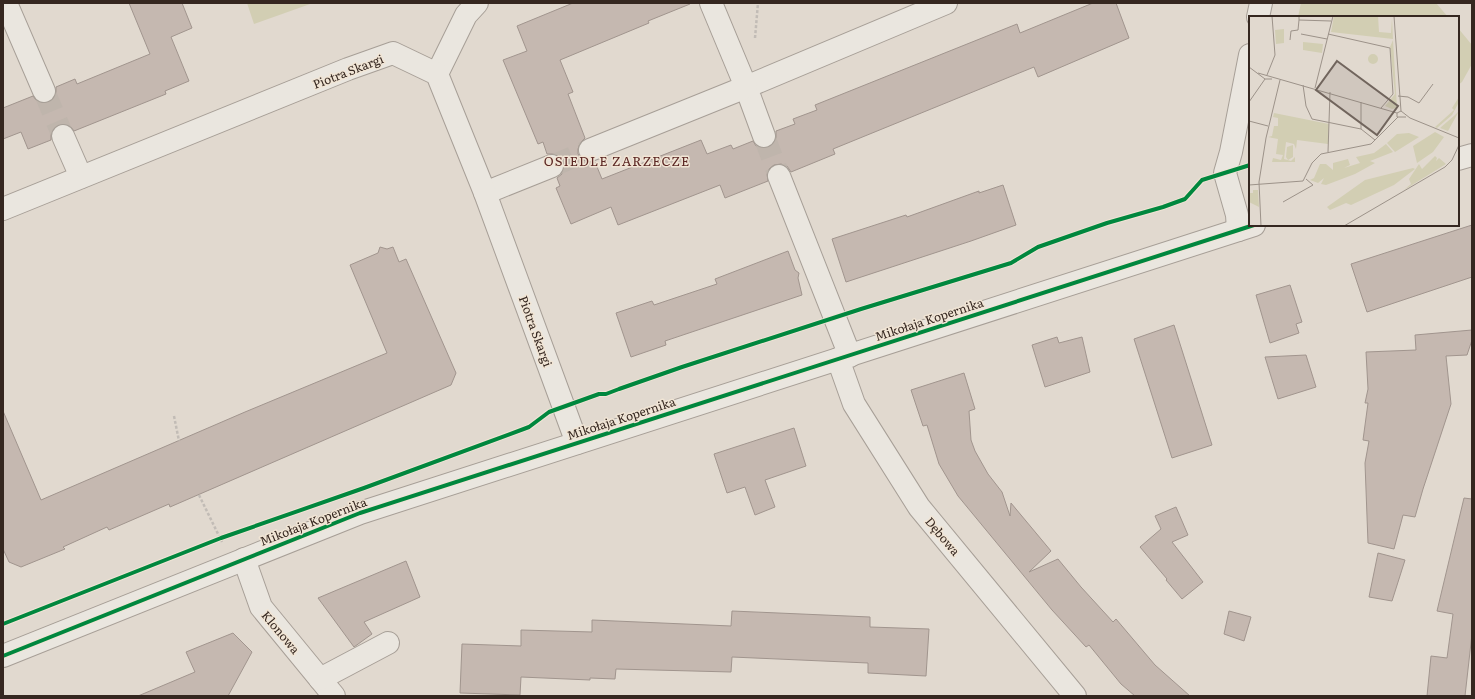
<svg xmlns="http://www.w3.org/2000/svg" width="1475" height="699" viewBox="0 0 1475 699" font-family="Literata,serif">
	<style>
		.green { fill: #d2ceb3 }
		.building { fill: #c5b8b0; stroke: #a1958e }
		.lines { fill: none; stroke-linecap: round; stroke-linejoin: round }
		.minor-tunnel { stroke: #bfb5ac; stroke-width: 22; stroke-dasharray: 22 11; stroke-linecap: butt }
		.minor-casing { stroke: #a79f97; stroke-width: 24 }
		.path { stroke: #c2bcb6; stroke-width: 2.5; stroke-dasharray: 3 2; stroke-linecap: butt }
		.minor { stroke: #eae6df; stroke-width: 22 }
		.cycleway-casing { stroke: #f1e5d5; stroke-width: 6 }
		.cycleway { stroke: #00873e; stroke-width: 4 }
		.labels { text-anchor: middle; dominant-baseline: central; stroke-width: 3; stroke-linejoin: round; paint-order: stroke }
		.street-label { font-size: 12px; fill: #352720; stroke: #f1e5d5 }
		.neighbourhood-label { font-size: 13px; letter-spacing: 1px; fill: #5c2825; stroke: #f1e5d5 }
		.inset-road { fill: none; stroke: #9c9289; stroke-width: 1 }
		.view { fill: #71655d; fill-opacity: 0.15; stroke: #71655d; stroke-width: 2 }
		.inset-edge { fill: none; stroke: #352720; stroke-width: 2 }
	</style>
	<rect width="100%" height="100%" fill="#e1d9cf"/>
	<g class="green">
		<path d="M247,3h66l-59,21z"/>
		<path d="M1301,3h135l12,14h-150z"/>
		<path d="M1458,28l14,17v19l-10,18 -4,3z"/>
	</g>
	<g class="building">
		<path d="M129,3h53l10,25 -21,9 18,44 -24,10 1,3 -92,37 -4,-5 -6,-2h-6l-5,5 -2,5v6l-23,9 -7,-17 -18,7v-31l30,-12 4,5 5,2h7l5,-5 2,-5v-6l19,-8 2,5 73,-30z"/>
		<path d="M573,3h117v1l-42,17 1,2 -89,37 13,32 -5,2 17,44 -5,5 -2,6v5l5,6 6,2h6l7,17 99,-39 6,14 24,-9 2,4 20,-8 3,5 5,2h7l6,-4 2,-6v-7l19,-7 -2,-5 24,-9 -2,-5 202,-81 3,9 73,-30h23l13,35 -91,39 -4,-10 -201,82 2,5 -44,18 -4,-6 -6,-2 -7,1 -5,4 -2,5 1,7 -43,17 -5,-13 -102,40 -7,-18 -40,17 -15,-36 4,-2 -3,-8 5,-4 2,-6 -1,-7 -4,-5 -5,-2h-7l-4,-12 -5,2 -35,-84 24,-9 -10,-25z"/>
		<path d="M1003,185l13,40 -45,16 -125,41 -14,-43 74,-24 1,2 72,-26v2z"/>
		<path d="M1472,225v52l-105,35 -16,-48z"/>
		<path d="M380,247l7,2 6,-2 6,15 7,-3 50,114 -5,12 -281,122 -1,-3 -60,26 -2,-3 -44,20 2,2 -44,18 -12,-5 -6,-13v-138l38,89 204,-88 142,-59 -37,-88 28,-12z"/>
		<path d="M788,251l7,19 4,3 -1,5 4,17 -137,46 1,4 -35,12 -15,-44 36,-12 2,4 63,-21 -2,-5z"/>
		<path d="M1290,285l12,37 -6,2 3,9 -29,10 -14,-48z"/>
		<path d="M1174,325l38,120 -40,13 -38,-119z"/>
		<path d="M1472,330v10l-5,15 -21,1 5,48 -28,85 -8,28 -12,-2 -9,34 -26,-6 -3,-80 4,-22 -6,-1 5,-37h-3l3,-14 -2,-37 50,-2 -1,-15z"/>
		<path d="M1057,337l2,6 23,-6 8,35 -45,15 -13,-42z"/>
		<path d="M1306,355l10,32 -38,12 -13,-42z"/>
		<path d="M964,373l11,36 -6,2 2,29 4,11 13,23 14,18 8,24 1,-13 40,48 -22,21 29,-13 23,28 32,35 3,-3 39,46 35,31h-55l-14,-12 -32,-39 -3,2 -34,-37 -94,-114 -19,-32 -12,-39 -4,1 -12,-36z"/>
		<path d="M794,428l12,38 -41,14 10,27 -20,8 -10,-28 -18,6 -13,-39z"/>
		<path d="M1464,498l8,1v135l-7,62h-38l4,-40 16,2 6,-44 -16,-3z"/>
		<path d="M1176,507l12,28 -16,7 31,40 -21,17 -16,-19 1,-1 -27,-32 21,-18 -6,-13z"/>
		<path d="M1378,553l27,7 -13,41 -23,-4z"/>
		<path d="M406,561l14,36 -56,25 8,12 -18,13 -36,-49z"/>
		<path d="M732,611l138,6v10l59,2 -3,47 -58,-3v-10l-136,-6 -1,15 -115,-3 -1,10 -25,-1v2l-69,-3 -1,18 -60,-2 2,-49 59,2v-16l71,2v-12l139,6z"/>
		<path d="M1229,611l22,6 -7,24 -20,-7z"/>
		<path d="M233,633l19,19 -24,44h-90l57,-24 -9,-20z"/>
	</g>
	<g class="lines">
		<g class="minor-tunnel">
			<path d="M44,91l19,45"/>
			<path d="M764,136l15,40"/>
			<path d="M552,166l38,-16"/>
		</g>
		<g class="minor-casing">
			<g id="minor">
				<path d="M6,3l38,88"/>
				<path d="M1258,17l3,-14"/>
				<path d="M437,74l29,-59 11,-12"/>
				<path d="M63,136l18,41"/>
				<path d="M764,136l-18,-49 200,-84"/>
				<path d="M590,150l156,-63 -35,-84"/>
				<path d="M1458,159l14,-4"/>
				<path d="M779,176l71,180"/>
				<path d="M485,193l67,-27"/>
				<path d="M3,209l345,-140 45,-16 44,21 48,119 92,250"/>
				<path d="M1238,230l-1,-15 -12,-42 6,-21 19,-97"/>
				<path d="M838,359l16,45 65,103 156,189"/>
				<path d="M244,559l17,48 73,89"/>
				<path d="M3,656l357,-143 894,-288"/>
				<path d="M320,679l68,-36"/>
			</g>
		</g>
		<g class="path">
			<path d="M755,38l3,-35"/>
			<path d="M174,416l5,25"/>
			<path d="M199,495l23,47"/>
		</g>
		<use href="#minor" class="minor"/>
		<g class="cycleway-casing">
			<g id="cycleway">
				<path d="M3,624l218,-86 143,-50 165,-61 20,-15 50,-18h7l13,-5 63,-22 179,-58 150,-46 27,-16 69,-24 56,-16 22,-8 17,-19 48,-15"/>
				<path d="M3,656l357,-143 894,-288"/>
			</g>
		</g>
		<use href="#cycleway" class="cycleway"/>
	</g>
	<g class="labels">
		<g class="street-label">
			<text transform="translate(348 71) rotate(-21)">Piotra Skargi</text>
			<text transform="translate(929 319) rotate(-18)">Mikołaja Kopernika</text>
			<text transform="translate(536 331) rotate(70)">Piotra Skargi</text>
			<text transform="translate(621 418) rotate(-18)">Mikołaja Kopernika</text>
			<text transform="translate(313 521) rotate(-21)">Mikołaja Kopernika</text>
			<text transform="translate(943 536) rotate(50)">Dębowa</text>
			<text transform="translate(281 632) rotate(50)">Klonowa</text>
		</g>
		<g class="neighbourhood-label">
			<text x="617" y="160">OSIEDLE ZARZECZE</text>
		</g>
	</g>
	<g transform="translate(1249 16)">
		<rect width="210" height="210" fill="#e1d9cf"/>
		<path d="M85,0h44l1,16 12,1 1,-15 1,21 -62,-7zM35,13v14l-8,1 -1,-14zM144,24l4,68 -5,1 -7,-3 10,-12 -5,-47zM54,26l20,2 -1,9 -19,-3zM119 43a5 5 0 1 1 10 0a5 5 0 1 1-10 0ZM210,81v5l-7,13 -15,13 -2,-1 19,-17 -2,-2zM210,95l-11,20 -8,-3 15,-13zM25,97l55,11 -1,20 -31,-4 -1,9 -2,-5 -8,-2 -2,17 7,2 4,-4v5h-23l1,-4 8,2 2,-5 -7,-1 2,-15 -10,-2 4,-1 2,-10h4v-8l-5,-1zM186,116l9,5 -11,15 -16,11 -4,-17zM160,117l10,4 -24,15 -8,-9 10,-9zM137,128l7,8 -23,9 5,2 -20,11 -29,11 -5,-1 3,-6 -6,5 -8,-3 4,-2 6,-14h6l7,6v-7l15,-4 2,6 -6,3 16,-5 -4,-6 18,-4zM44,129v12l-5,3 -2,-3 1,-10zM186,140l2,2 -1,3 3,-3 7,6 -42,26 7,-6 -2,-5 10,-15 3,5zM164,152l2,1 -21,16 -43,20 -5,-2 -16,7 -3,-3 38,-27zM4,174h5l1,17 -10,-5v-9h4z" fill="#d2ceb3"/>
		<path class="inset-road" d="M50,0v4l32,1M145,0l7,95 9,7 49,20M52,18l26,5M79,18l62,14 3,46 -12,14M41,24l1,-9 7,-1 1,-10M0,51l16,12h7M9,57l139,40M18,59l8,-20 -3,-39M54,69l3,21 6,13 49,10M66,72l18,-72M149,80l10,1 11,6 14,-19M0,86l16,-23M112,86v27l14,11M152,95l-4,2v4h9M0,105l19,5M79,136l2,-60M0,169l54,-4 9,-18 9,-9 50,-10 27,-27M34,186l30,-17 -7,-6M12,210l-2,-44 7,-44 14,-58M95,210l101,-59 7,-7 7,-15"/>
		<path class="view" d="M88,45l61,45 -21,29 -61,-45z"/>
		<rect width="210" height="210" class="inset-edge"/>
	</g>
	<rect width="1475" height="699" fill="none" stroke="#352720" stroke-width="8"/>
</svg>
